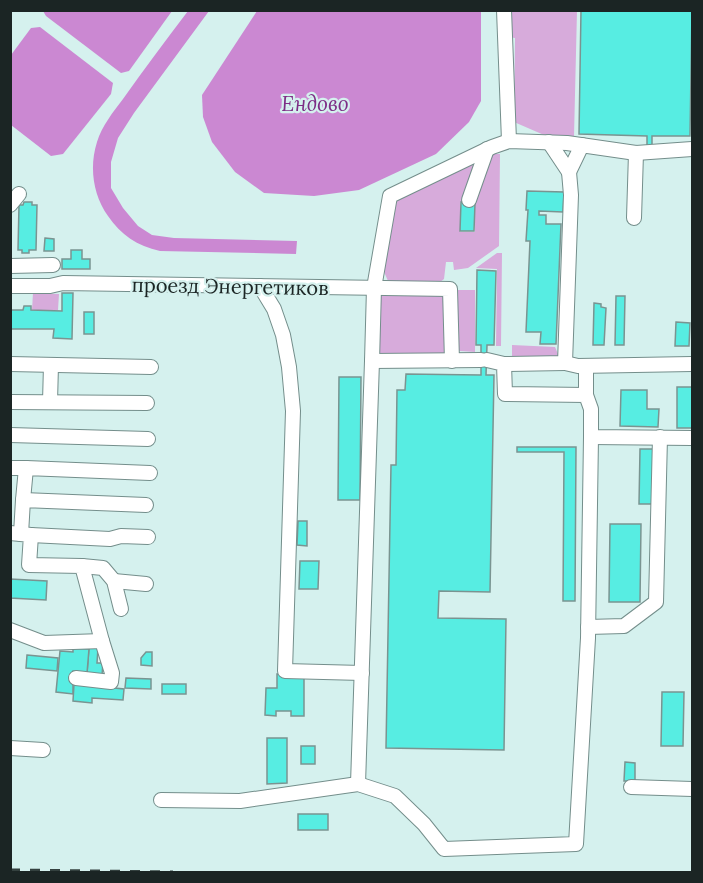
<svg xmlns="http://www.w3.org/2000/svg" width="703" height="883" viewBox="0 0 703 883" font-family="Lora,serif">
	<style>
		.green { fill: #d7abdb }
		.water { fill: #cb88d2 }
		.building { fill: #57ede2; stroke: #7a9491; stroke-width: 1.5 }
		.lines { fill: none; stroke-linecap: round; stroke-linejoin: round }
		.minor-casing { stroke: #748e8b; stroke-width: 16 }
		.minor { stroke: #fff; stroke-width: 14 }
		.rail { stroke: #34413f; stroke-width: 3; stroke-dasharray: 10 10; stroke-linecap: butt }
		.labels { text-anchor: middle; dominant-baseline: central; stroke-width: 4.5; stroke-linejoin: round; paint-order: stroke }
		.street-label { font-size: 20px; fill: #1b2524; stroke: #d5f1ee }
		.water-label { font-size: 21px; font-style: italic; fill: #7d2e86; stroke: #d5f1ee }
	</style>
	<rect width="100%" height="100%" fill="#d5f1ee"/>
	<g class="green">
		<path d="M507,11h70l-3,125 -30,-1 -30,-13 1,-84 -7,-1z"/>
		<path d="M480,154l-14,47 -6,1v30h15v-30l12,-48h13l-1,92 -31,22 -14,2 -1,-8h-7l-2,17 -4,3 -52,-1 -6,-14 11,-65z"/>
		<path d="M497,253h5l-1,93h-5l1,-77 -21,-1z"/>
		<path d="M456,290h19v62l-15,-1 -3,-2z"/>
		<path d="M33,293l26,1 -1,16h-26z"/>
		<path d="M378,294l65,1 3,60h-67l-1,-3z"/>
		<path d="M512,345l43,2 3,7 -1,3 -45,2z"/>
	</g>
	<g class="water">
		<path d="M43,11h129l-43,60 -8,2 -75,-57z"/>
		<path d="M188,11h21l-75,102 -16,25 -7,24v26l12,20 15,18 14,9 22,3 123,3 -1,13 -136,-3c-23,-5 -39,-16 -52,-35 -15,-21 -19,-49 -11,-74 5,-16 16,-30 26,-43 21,-30 43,-59 65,-88z"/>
		<path d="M257,11h224v90l-12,21 -33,32 -77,36 -45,6 -50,-3 -29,-21 -23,-30 -9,-25 -1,-22z"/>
		<path d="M40,27l73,56 -2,11 -48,60 -12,2 -40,-31v-70l20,-27z"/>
	</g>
	<g class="building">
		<path d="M581,10h111l-2,126h-38v11h-5v-11l-68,-2z"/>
		<path d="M527,191l37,1 -1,20 -24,-1v4h7v9h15l-5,120h-16l1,-12h-15l4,-91h-4l2,-31h-2z"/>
		<path d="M24,202h8v3h5l-1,45h-7v3h-7v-3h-4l1,-45h4z"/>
		<path d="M461,202l14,1 -1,28h-14z"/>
		<path d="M45,238l9,1v12h-10z"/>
		<path d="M71,250h11v9h8v10h-28v-10h9z"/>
		<path d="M477,270l19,1 -2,74h-7l-1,30h8l-4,217 -51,-1 -1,27 68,1 -2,131 -118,-2 5,-283h5l1,-75h8l1,-16 75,1v-30h-5z"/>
		<path d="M62,293h11l-1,46 -19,-1 1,-9h-44v-19h13l1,-4h7v4l31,1z"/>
		<path d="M616,296h9l-1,49h-9z"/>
		<path d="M594,303l7,1v3l5,1 -2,37h-11z"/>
		<rect x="84" y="312" width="10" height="22"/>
		<path d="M676,322l14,1 -1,23h-14z"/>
		<path d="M339,377h22l-1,123h-22z"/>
		<rect x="677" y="387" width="15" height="41"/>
		<path d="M621,390h26v19h12l-1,18 -38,-1z"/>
		<path d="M517,447h59l-1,154h-12l1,-149h-47z"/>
		<path d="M640,449h18l-1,55h-18z"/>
		<path d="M298,521h9v25l-10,-1z"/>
		<path d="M610,524h31l-1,78h-31z"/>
		<path d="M300,561h19l-1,28h-19z"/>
		<path d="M10,579l37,2 -1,19 -36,-2z"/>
		<path d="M89,647l9,1 -1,15h6l-1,12 -15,-1z"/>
		<path d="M73,648l16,1 -2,24 -14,-2v23l-17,-2 4,-41 13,1z"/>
		<path d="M146,652h6v14l-11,-1v-7z"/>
		<path d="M27,655l31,3 -1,13 -31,-3z"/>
		<path d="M277,674h15l12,4v38h-13v-5h-15v5l-11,-1 1,-27h11z"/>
		<path d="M126,678l25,1v10l-26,-1z"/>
		<path d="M74,684l50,5 -1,11 -31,-2v5l-19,-2z"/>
		<rect x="162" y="684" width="24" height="10"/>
		<path d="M662,692h22l-1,54h-22z"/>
		<path d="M267,738h20v45l-20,1z"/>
		<rect x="301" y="746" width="14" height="18"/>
		<path d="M625,762l10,1v18h-11z"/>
		<rect x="298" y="814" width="30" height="16"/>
	</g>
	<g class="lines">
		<g class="minor-casing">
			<g id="minor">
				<path d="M504,10l5,131"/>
				<path d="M549,142l20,30 13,-27"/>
				<path d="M469,200l18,-51"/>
				<path d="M10,205l9,-11"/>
				<path d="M634,218l2,-65"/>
				<path d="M10,266l43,-1"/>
				<path d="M10,286h40l13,-3 387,6 2,72"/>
				<path d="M260,286l14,23 9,26 6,32 4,44 -8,260 77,2"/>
				<path d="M481,360l-109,1 2,-73 16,-92 102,-49 17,-6 58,2 69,10 56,-4"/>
				<path d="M487,360l17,4 1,30 81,1 5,14v28l101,1"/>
				<path d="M565,363l13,3 114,-2"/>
				<path d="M10,364l141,3"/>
				<path d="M504,364l61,-1 6,-168 -2,-23"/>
				<path d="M586,395v-29"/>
				<path d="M10,402l137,1"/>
				<path d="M50,402l1,-37"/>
				<path d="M10,435l138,4"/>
				<path d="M10,468h16"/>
				<path d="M23,500l3,-32 124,5"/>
				<path d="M10,533l21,2 -2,30 53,1 20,75"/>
				<path d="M21,534l2,-34 123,5"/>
				<path d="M31,535l79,4 11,-3 27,1"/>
				<path d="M82,566l21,2 11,13 7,28"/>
				<path d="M114,581l32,3"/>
				<path d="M588,627l36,-1 32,-24 4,-165"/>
				<path d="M10,630l34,13 58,-2 10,32 -1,9 -35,-4"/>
				<path d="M10,748l33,2"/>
				<path d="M358,784l14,-423"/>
				<path d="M631,787l61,2"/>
				<path d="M161,800l79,1 118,-17 37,12 29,28 20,25 132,-5 12,-206 3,-201"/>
			</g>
		</g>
		<use href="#minor" class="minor"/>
		<path class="rail" d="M10,870l163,2"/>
	</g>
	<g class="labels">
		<g class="street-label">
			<text transform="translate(230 286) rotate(1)">проезд Энергетиков</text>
		</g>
		<g class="water-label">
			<text x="315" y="103">Ендово</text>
		</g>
	</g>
	<rect width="703" height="883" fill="none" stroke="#1b2524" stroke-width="24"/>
</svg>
